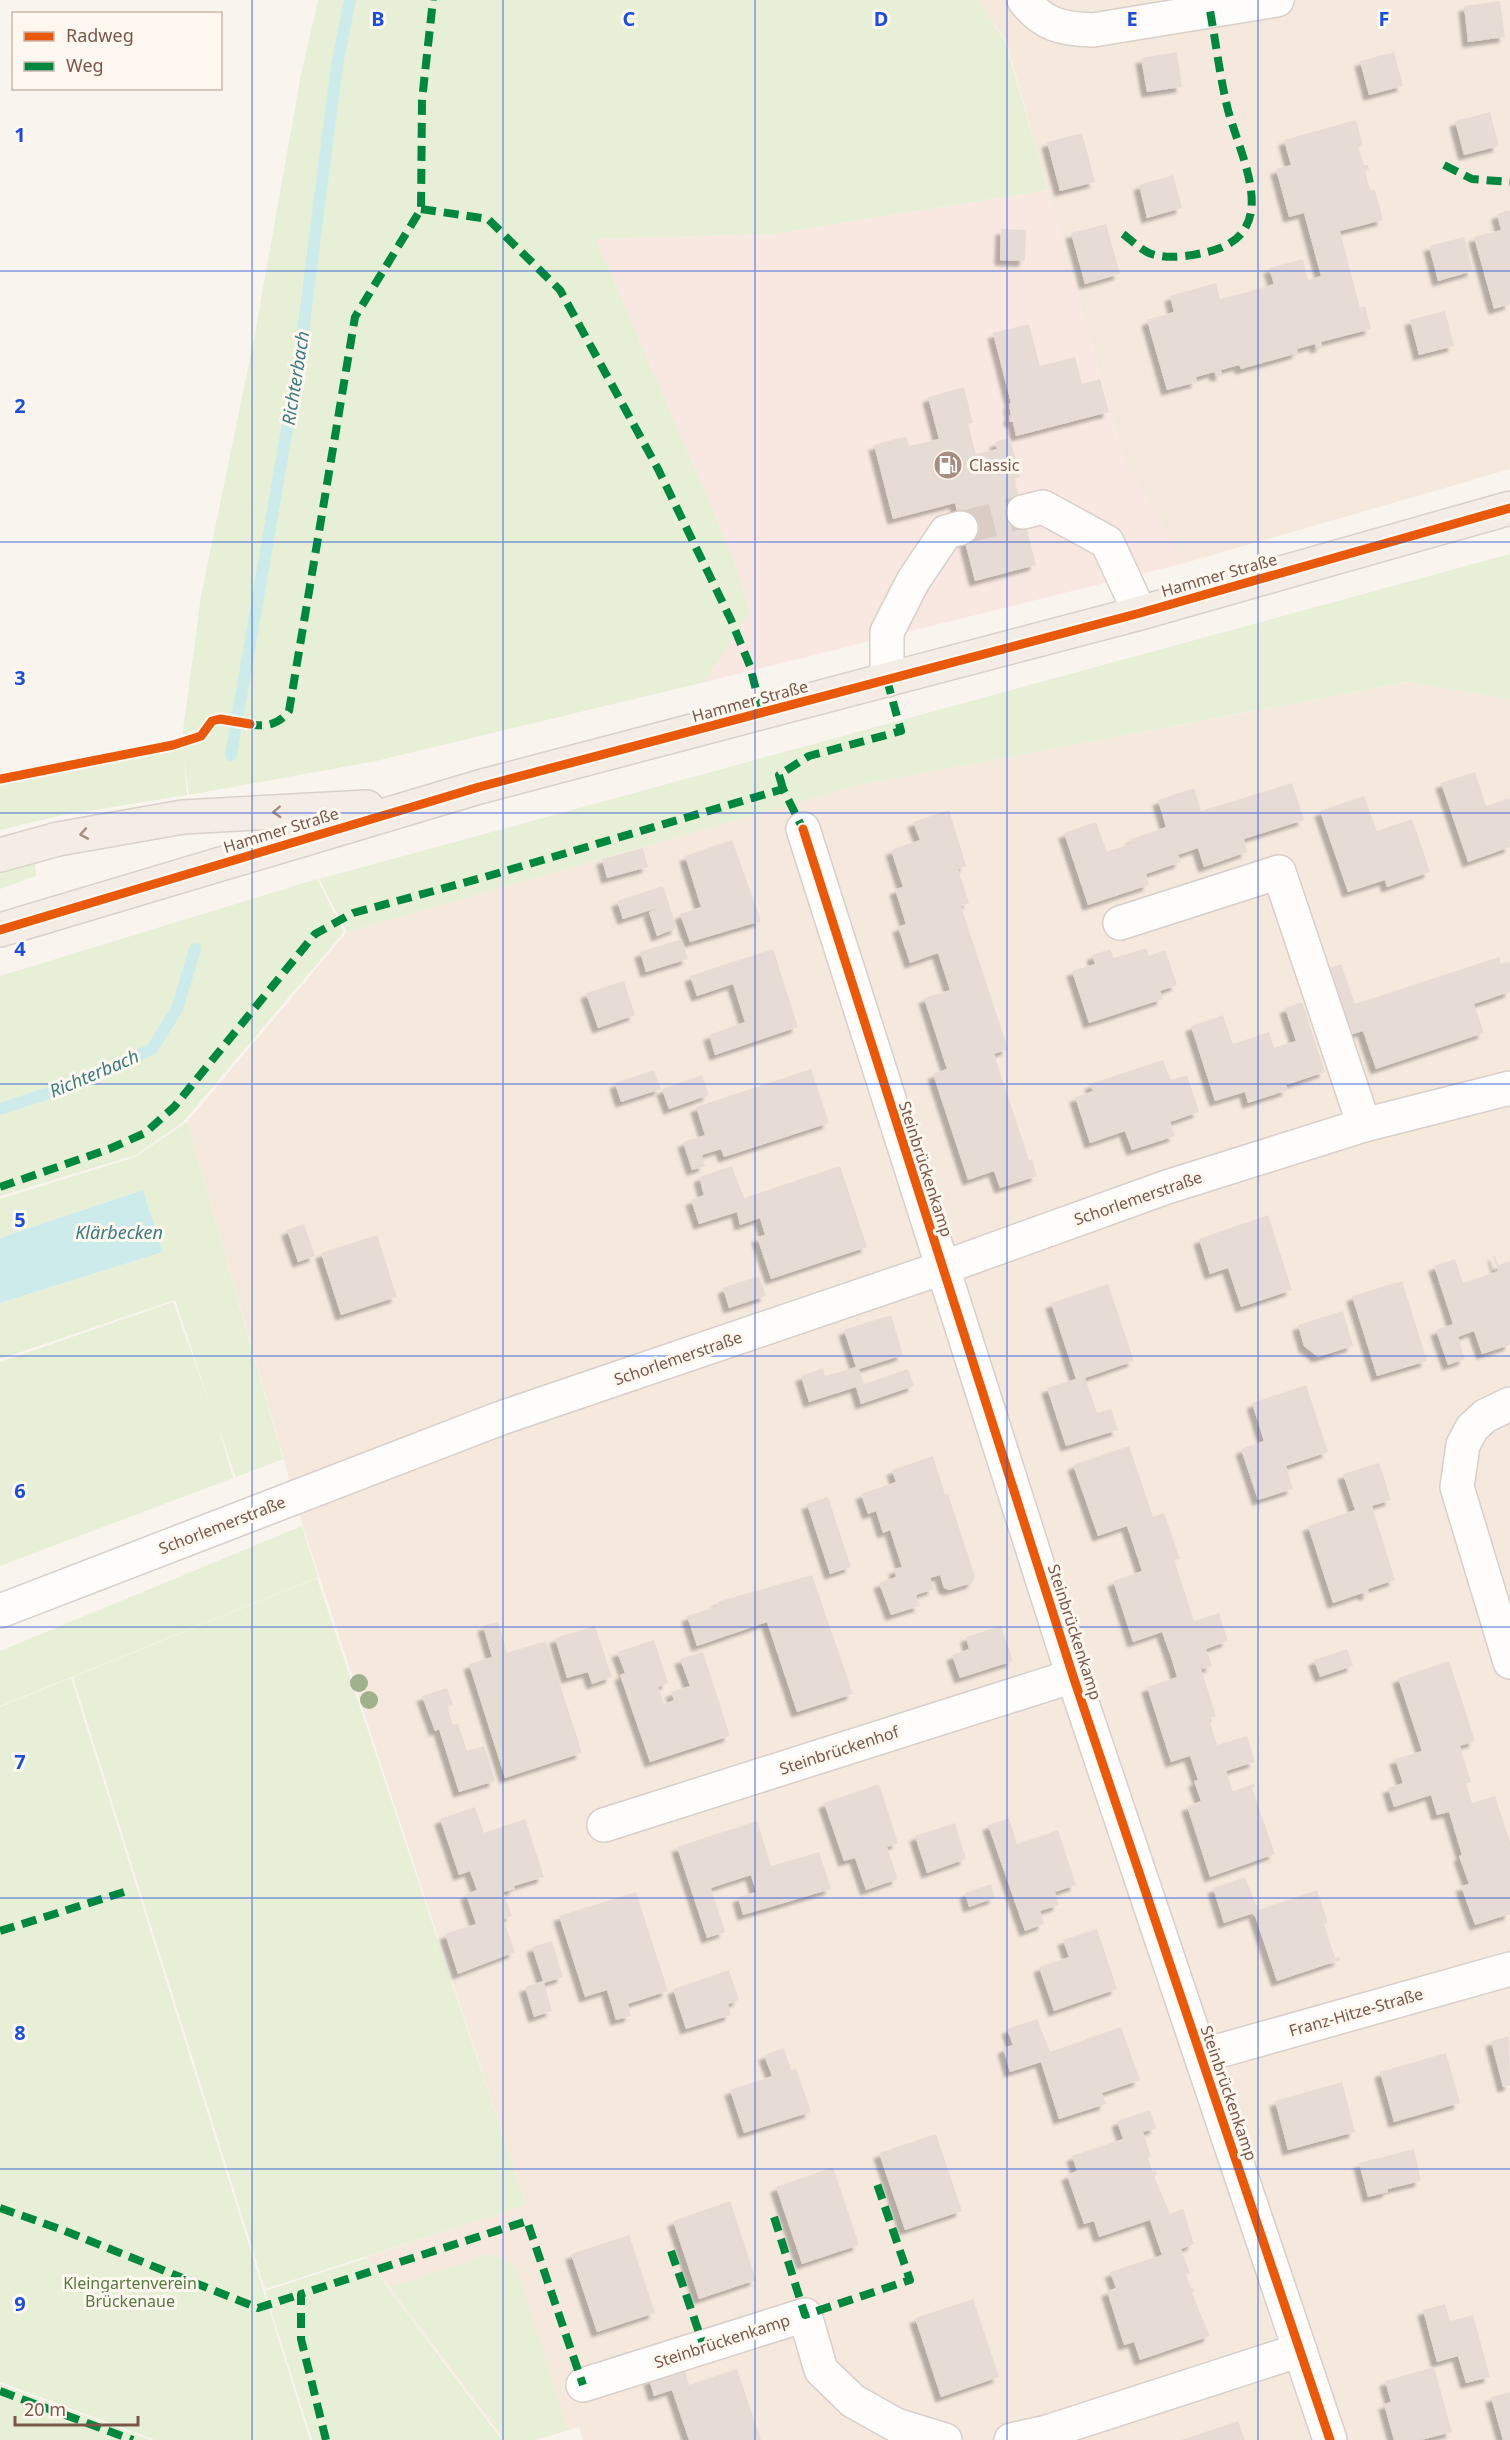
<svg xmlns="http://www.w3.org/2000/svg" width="1510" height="2440" viewBox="0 0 1510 2440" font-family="'Noto Sans',sans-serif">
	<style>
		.residential { fill: #f5e9de }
		.commercial { fill: #f9e8e1 }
		.green { fill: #e7f0d7 }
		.water { fill: #ceebeb }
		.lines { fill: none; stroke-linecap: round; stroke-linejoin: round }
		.stream { stroke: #ceebeb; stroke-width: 12 }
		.building { fill: #e6dcd5; filter: url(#shadow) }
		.minor-tunnel { stroke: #dacdc5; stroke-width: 33; stroke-dasharray: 33 16; stroke-linecap: butt }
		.minor-casing { stroke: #d8cfca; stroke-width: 36 }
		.major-casing { stroke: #dad0ca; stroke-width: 36 }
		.minor { stroke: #fefdfc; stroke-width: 33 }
		.major { stroke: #f4ede6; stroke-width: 33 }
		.quiet { stroke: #00873e; stroke-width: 8; stroke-dasharray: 15 8; stroke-linecap: butt }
		.cycleway-casing { stroke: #fff8f1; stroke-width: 13 }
		.cycleway { stroke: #e8590c; stroke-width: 9 }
		.tree { fill: #9fb18d }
		.oneway { stroke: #a58c81 }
		.grid { fill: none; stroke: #1d4ed8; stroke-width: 1.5; stroke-opacity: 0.55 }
		.labels { text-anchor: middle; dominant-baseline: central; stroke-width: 6; stroke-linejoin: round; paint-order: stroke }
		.poi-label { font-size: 16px; fill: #7b574a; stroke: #fff8f1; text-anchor: start }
		.street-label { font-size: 16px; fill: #7b574a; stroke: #fff8f1 }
		.park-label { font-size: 16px; fill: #557b3e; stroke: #fff8f1 }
		.water-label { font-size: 18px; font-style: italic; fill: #3c7c81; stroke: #fff8f1 }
		.grid-label { font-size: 20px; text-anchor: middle; font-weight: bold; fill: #1d4ed8; stroke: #fff8f1; stroke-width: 6; stroke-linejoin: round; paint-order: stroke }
	</style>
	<defs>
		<filter id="shadow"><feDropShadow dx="-5.5" dy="5.5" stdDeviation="1.5" flood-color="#0004"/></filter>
	</defs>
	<rect width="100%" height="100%" fill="#f9f4ee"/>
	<g class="residential">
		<path d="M977,0h533v469l-325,94 -60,-100 -119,-422z"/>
		<path d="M1409,682l101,17v1741h-927l-4,-13 -43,13h-32l-138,-183 160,-52 -222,-675 -117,-408 160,-190 512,-147z"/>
	</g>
	<path class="commercial" d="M1048,190l77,273 60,100 -480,119 45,-70 -17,-55 -137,-318 178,-5z"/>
	<g class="green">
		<path d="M318,0h659l28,41 43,149 -274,44 -178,5 137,318 17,55 -45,70 -329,79 -187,34 -5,-37 3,37 -129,21 -58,14v-58l182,-34 19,-142 53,-257 46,-259z"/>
		<path d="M1510,554v145l-102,-17 -549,103 -512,147 -28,-53z"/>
		<path d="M35,863l1,13 -36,13v-16z"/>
		<path d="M317,879l27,53 -161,190 -47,33 -136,41v-220z"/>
		<path d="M187,1122l96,337 -47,18 -17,-48 14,49 -233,88v-204l173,-60 41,113 -39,-115 -175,59v-56l163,-51 -20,-62 -143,48v-39l135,-42z"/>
		<path d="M302,1526l16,51 -318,129v-55z"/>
		<path d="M317,1578l209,627 -261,84 -192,-612z"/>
		<path d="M71,1678l239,762h-155l-155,-58v-675z"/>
		<path d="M490,2254l26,13 52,163 -35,10h-26l-117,-153z"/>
		<path d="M366,2258l136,182h-190l-47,-149z"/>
		<path d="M0,2384l150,56h-150z"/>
	</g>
	<path class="water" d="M143,1190l20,62 -163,51v-65z"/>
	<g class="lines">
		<g class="stream">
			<path d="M231,755l70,-408 36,-282 13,-65"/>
			<path d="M0,1109l79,-26 73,-34 25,-40 18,-60"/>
		</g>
	</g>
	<g class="building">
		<path d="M1500,1l5,36 -37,5 -4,-36z"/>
		<path d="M1177,52l5,35 -35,5 -6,-34z"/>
		<path d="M1394,52l9,34 -34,9 -9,-34z"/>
		<path d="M1490,112l9,34 -35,9 -9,-34z"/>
		<path d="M1356,120l7,26 -5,1 6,18h4l1,5 -4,1 5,19h5l8,30 -43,11 20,77 5,-2 6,23 -50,13 1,4 -6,2 -1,-4 -18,5 1,4 -32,9 -25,7 -2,-4 -18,5 1,5 -6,1 -2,-4 -18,5 1,5 -30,8 -20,-70 27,-8 -4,-16 46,-13 4,16 27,-7 27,-8 -5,-16 34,-9 5,21 13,-4 -17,-63 -15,4 -13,-48 15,-4 -7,-25z"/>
		<path d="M1082,133l13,49 -35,9 -13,-49z"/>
		<path d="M1173,175l9,33 -35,10 -8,-33z"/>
		<path d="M1510,210v94l-16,5 -20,-72 27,-7 -4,-16z"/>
		<path d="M1106,224l14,50 -35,10 -14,-51z"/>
		<path d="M1001,229l25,1 -1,31 -25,-1z"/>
		<path d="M1464,237l9,34 -35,10 -9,-35z"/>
		<path d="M1445,311l9,35 -35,9 -9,-35z"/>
		<path d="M1029,324l11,42 35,-9 7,27 18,-5 9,33 -93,24 -3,-14h-3l-1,-6 2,-1 -2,-11 2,-1 -18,-70z"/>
		<path d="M964,387l9,36 -5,1 8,30 21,-5 -2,-7 15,-4 10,39 -6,1 22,87 -61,16 -20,-78 -62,16 -19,-74 32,-9 3,10 30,-7 -11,-42z"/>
		<path d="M1475,772l11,34 24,-8v49l-42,15 -27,-79z"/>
		<path d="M1292,783l12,37 -60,19 3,13 -43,15 -6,-19 -20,7 3,7 -35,12 3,11 -61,20 -24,-72 32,-11 11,30 25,-9 -1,-4 35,-12 -8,-27 36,-12 7,23z"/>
		<path d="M1364,796l13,35 35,-12 18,53 -43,15 -2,-7 -37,12 -28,-81z"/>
		<path d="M949,810l17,56 -8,3 11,34 -8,3 47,143 -14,5 35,106 3,-1 5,17 -37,12 -6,-17 -26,9 -35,-106 14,-5 -23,-71 26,-8 -12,-37 -28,10 -12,-36 8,-3 -11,-35 8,-2 -12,-37 29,-10 -7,-18z"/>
		<path d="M732,840l29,81 -71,21 -10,-28 21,-7 -16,-51z"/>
		<path d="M643,848l5,19 -41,11 -5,-19z"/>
		<path d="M663,886l14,42 -20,8 -8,-24 8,-4 -34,11 -6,-18z"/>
		<path d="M681,939l7,20 -42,13 -6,-20z"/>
		<path d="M1146,948l3,8 16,-6 12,35 -17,6 3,8 -74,24 -17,-52 23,-7 -3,-9 18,-6 4,9z"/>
		<path d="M773,949l25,78 -83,28 -6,-20 36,-13 -12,-38 -36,12 -7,-20z"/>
		<path d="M1499,957l2,7 9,-3v31l-36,12 10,29 -108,36 -13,-38 -17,5 -22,-66 17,-6 14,40z"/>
		<path d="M624,981l11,34 -37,13 -12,-35z"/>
		<path d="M1302,1002l23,70 -39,13 2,5 -40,13 -3,-11 -30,9 -24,-75 32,-11 10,29 36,-12 5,16 22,-7 -11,-33z"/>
		<path d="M1163,1060l8,20 16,-5 12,37 -29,10 5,14 -43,14 -7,-19 -35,12 -15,-46 18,-6 -3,-7z"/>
		<path d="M811,1069l18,54 -105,34 -3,-8 -19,6 3,11 -13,4 -9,-28 22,-7 -9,-28z"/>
		<path d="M654,1070l7,19 -40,13 -6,-19z"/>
		<path d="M702,1075l7,20 -40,14 -7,-20z"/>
		<path d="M732,1166l12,32 96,-32 27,81 -96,32 -14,-42 8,-2 -5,-17 -20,7 -3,-13 -38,12 -8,-24 13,-5 -5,-18z"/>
		<path d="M1268,1215l24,75 -51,17 -13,-39 -18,6 -11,-35z"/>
		<path d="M304,1224l11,32 -17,6 -11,-32z"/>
		<path d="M377,1235l20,62 -56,18 -20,-62z"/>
		<path d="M1495,1255l3,10 12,-4v84l-28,9 -8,-23 -16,6 7,22 -17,6 -12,-35 17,-6 -19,-58 21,-7 8,24 35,-12 -5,-15z"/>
		<path d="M759,1276l7,20 -37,12 -6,-20z"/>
		<path d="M1402,1281l25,80 -50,15 -25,-80z"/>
		<path d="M1108,1284l26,77 -49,17 12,35 14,-4 7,21 -52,16 -19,-58 29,-9 -25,-76z"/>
		<path d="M1343,1311l10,35 -35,11 -14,-11 -6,-21z"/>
		<path d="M891,1315l12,40 -44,14 5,15 44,-15 6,17 -53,18 -5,-17 -47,15 -8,-26 22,-8 2,8 31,-9 -12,-37z"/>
		<path d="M1306,1385l22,67 -42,14 7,23 -35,11 -17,-51 23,-8 -12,-38z"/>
		<path d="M1129,1446l24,71 11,-4 16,46 -6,1 20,61 25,-8 9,28 -22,8 6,17 -11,3 15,47 -7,3 8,26 30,-9 8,26 -29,9 7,20 21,-7 1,3 -3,1 23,66 -65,23 -23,-71 14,-5 -7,-20 4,-1 -8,-24 -19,6 -24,-75 30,-10 -5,-17 -10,-28 -29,10 -20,-61 29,-10 -15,-45 -29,10 -25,-71z"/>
		<path d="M933,1456l12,39 3,-1 27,83 -3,6 -23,7 -5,-2 -4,-13 -10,3 4,11 -18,6 4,11 -29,9 -12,-32 17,-6 -2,-8 8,-2 -12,-37 -7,3 -7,-22 -8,3 -7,-20 35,-12 -4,-12z"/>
		<path d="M1379,1463l12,37 -19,6 23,74 -27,9 1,5 -5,1 -1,-2 -30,10 -25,-77 47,-16 -12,-36z"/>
		<path d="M828,1497l23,70 -21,7 -23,-70z"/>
		<path d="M812,1575l41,119 -56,18 -30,-90 -70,24 -10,-30 31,-10 -1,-4z"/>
		<path d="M498,1622l9,31 39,-12 36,112 -77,25 -36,-114 23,-7 -9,-31z"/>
		<path d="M595,1626l17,51 -20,7 -4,-12 -21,6 -12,-40z"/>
		<path d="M1001,1626l12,35 -53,17 -8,-23 17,-6 -3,-12z"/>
		<path d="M654,1640l14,43 -10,4 6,17 10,-4 -3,-8 19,-6 -10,-27 23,-7 27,84 -80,26 -30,-87 5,-2 -8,-21z"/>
		<path d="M1347,1649l6,17 -33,11 -6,-17z"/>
		<path d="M1449,1661l26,80 -15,5 11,36 -5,2 6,19 23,-7 15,46v72l-35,11 -14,-39 8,-2 -10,-28 3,-1 -13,-43 -12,3 -6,-20 -37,12 -6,-19 15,-5 -8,-24 27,-8 -24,-73z"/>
		<path d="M447,1688l6,17 -6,2 6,18 5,-1 9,27 17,-5 11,35 -36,11 -20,-63 -4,2 -13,-35z"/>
		<path d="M879,1784l19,59 -11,4 11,32 -32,11 -11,-32 -11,3 -20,-58z"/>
		<path d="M475,1807l9,26 41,-14 19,58 -30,9 1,3 -12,3 9,24 -9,3 12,33 -57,22 -13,-40 31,-10 -10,-30 11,-4 -7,-19 -11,4 -19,-56z"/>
		<path d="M1009,1818l8,26 41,-14 18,55 -21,7 4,13 -19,6 4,13 -19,7 -37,-106z"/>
		<path d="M757,1821l14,45 48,-14 12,37 -88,26 -5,-18 18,-5 -5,-17 -40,13 14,44 -18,6 -30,-91z"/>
		<path d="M955,1823l11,36 -39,14 -12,-37z"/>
		<path d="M1245,1877l13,33 59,-20 11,33 -4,1 11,34 4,-1 1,3 -63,21 -23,-68 -30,10 -11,-35z"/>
		<path d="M991,1884l4,14 -26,9 -4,-14z"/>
		<path d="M636,1892l32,99 -40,13 3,12 -15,4 -9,-30 -22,7 -26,-81z"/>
		<path d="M1097,1929l20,60 -63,22 -15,-44 30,-10 -6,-17z"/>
		<path d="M552,1941l11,36 -19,6 8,28 -18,6 -9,-30 18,-6 -11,-34z"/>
		<path d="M729,1970l10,30 -11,4 3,11 -45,14 -13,-40z"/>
		<path d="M1037,2019l13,33 71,-25 19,53 -38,13 4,11 -47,15 -18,-57 -31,10 -7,-24 10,-3 -6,-16z"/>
		<path d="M1509,2036l1,49 -7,2 -12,-46z"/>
		<path d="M784,2048l7,22 5,-2 15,44 -67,21 -14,-43 42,-14 -8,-21z"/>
		<path d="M1446,2053l14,50 -66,19 -14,-50z"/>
		<path d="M1342,2082l13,50 -67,18 -13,-49z"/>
		<path d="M1150,2110l6,18 -13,4 8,24 -3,2 5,14 3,-1 1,4 -3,1 16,38 13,-5 11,35 -13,5 9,24 -4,1 5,14 4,1 -3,4 18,43 -70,24 -6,-18 -10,3 -17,-54 9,-3 -6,-16 52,-17 -12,-35 -51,17 -5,-16 -10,3 -17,-49 10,-4 -5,-15 51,-17 -6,-18z"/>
		<path d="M936,2134l26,77 -57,19 -26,-77z"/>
		<path d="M1414,2149l7,32 -33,8v3l-20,5 -9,-34z"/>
		<path d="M833,2167l26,78 -57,19 -26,-77z"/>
		<path d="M730,2201l26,79 -57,19 -26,-78z"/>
		<path d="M629,2235l26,78 -58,19 -26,-78z"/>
		<path d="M973,2299l26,78 -58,20 -26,-79z"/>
		<path d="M1445,2304l5,17 23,-6 17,62 -24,6 -8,-27 -21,6 -14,-52z"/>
		<path d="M684,2367l5,18 48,-16 24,71h-72l-17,-50 -18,6 -5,-17z"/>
		<path d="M1434,2367l18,65 -31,8h-27l-10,-36 7,-2 -6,-21z"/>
		<path d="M1510,2392v48h-7l-12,-43z"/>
		<path d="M1238,2421l7,19h-64z"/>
	</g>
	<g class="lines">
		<path class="minor-tunnel" d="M961,528l62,-16"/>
		<g class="minor-casing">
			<g id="minor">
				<path d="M1024,0c19,25 38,29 69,30l184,-30"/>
				<path d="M1023,512l20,-5 64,35 33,71"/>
				<path d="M887,680v-48l26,-51 33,-49 15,-4"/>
				<path d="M803,829l270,847 257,764"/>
				<path d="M1120,923l159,-51 85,253"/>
				<path d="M1510,1404l-25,12 -13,12 -9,17 -6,42 53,175"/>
				<path d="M0,1611l501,-193 441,-150 225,-81 197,-62 146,-37"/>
				<path d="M604,1825l469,-149"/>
				<path d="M1201,2056l309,-87"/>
				<path d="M583,2385l222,-70 16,55 32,31 43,24 49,15"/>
				<path d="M1011,2440l36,-8 253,-82"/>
			</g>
		</g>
		<g class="major-casing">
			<g id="major">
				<path d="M0,855l58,-16 125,-22 184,-10"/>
				<path d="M0,930l479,-143 661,-174 370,-105"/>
			</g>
		</g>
		<use href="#minor" class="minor"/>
		<use href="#major" class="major"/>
		<g class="quiet">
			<path d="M1444,165l28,14 38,3"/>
			<path d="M421,209l67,10 72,71 98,179 73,151 19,46 12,48"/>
			<path d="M1123,234c8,6 17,15 26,19 17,7 41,3 58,-1 77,-18 34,-93 21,-142 -8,-32 -12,-67 -18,-99"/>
			<path d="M247,724c17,3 31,2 42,-13l66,-394 66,-108 1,-109 11,-100"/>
			<path d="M783,789l-4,-14 30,-19 92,-25 -14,-51"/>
			<path d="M0,1187l109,-38 36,-16 29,-26 141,-173 38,-21 132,-36 298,-88 20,40"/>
			<path d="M0,1931l124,-39"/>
			<path d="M0,2208l60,21 198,79 43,-14"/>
			<path d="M774,2217l31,98 105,-35 -34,-99"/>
			<path d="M671,2251l33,96"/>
			<path d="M0,2391l133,49"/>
			<path d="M326,2440l-25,-101v-45l226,-73 56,164"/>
		</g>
		<g class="cycleway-casing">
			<g id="cycleway">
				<path d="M0,779l173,-34 28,-9 11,-15 8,-2 30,5"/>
				<path d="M803,829l270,847 257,764"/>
				<path d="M0,930l479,-143 661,-174 370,-105"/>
			</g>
		</g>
		<use href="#cycleway" class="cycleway"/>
	</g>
	<g class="tree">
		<circle cx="359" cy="1683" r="9"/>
		<circle cx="369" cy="1700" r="9"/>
	</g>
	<defs><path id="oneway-chevron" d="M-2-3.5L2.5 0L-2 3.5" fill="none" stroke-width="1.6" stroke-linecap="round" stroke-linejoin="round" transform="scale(1.5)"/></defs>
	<g class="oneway">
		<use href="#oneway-chevron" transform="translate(277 812) rotate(177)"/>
		<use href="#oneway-chevron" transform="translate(84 834) rotate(170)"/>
	</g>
	<path class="grid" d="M252,0v2440M503,0v2440M755,0v2440M1007,0v2440M1258,0v2440M0,271h1510M0,542h1510M0,813h1510M0,1084h1510M0,1356h1510M0,1627h1510M0,1898h1510M0,2169h1510"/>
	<defs>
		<g id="fuel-disc" transform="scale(1.5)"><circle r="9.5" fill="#a78e83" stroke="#fff8f1"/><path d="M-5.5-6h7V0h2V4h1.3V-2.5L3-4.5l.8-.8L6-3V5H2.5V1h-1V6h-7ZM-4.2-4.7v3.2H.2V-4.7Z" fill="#fff"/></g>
	</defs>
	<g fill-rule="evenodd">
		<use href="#fuel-disc" x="948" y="465"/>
	</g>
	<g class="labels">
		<g class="poi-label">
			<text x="969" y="465">Classic</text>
		</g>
		<g class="street-label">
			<text transform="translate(1219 575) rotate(-16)">Hammer Straße</text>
			<text transform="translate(750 701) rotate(-15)">Hammer Straße</text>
			<text transform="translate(281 830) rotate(-17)">Hammer Straße</text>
			<text transform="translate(926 1169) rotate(72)">Steinbrückenkamp</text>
			<text transform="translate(1138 1198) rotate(-19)">Schorlemerstraße</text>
			<text transform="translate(678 1358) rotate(-19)">Schorlemerstraße</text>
			<text transform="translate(222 1525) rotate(-21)">Schorlemerstraße</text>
			<text transform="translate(1075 1632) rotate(72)">Steinbrückenkamp</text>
			<text transform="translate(839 1750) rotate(-18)">Steinbrückenhof</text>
			<text transform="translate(1356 2012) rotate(-16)">Franz-Hitze-Straße</text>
			<text transform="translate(1229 2093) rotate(71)">Steinbrückenkamp</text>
			<text transform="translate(722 2341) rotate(-18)">Steinbrückenkamp</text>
		</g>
		<g class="park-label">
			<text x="130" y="2283">Kleingartenverein<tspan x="130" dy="18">Brückenaue</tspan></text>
		</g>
		<g class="water-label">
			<text transform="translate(295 378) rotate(-81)">Richterbach</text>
			<text transform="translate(94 1073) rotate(-23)">Richterbach</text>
			<text x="119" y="1232">Klärbecken</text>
		</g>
	</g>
	<g class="grid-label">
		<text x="378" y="26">B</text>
		<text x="629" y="26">C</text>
		<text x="881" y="26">D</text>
		<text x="1132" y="26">E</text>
		<text x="1384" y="26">F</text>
		<text x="20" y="142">1</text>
		<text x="20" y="413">2</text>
		<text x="20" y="685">3</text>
		<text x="20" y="956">4</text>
		<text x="20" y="1227">5</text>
		<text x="20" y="1498">6</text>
		<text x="20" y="1769">7</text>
		<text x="20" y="2040">8</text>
		<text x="20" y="2311">9</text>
	</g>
	<rect x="12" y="12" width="210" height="78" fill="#fff8f1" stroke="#cab8ae" stroke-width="1.5"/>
	<rect x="24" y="32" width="30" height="9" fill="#e8590c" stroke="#cab8ae" stroke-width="1.5"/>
	<text x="66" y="42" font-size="18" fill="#7b574a">Radweg</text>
	<rect x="24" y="62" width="30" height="9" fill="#00873e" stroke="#cab8ae" stroke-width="1.5"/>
	<text x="66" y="72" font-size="18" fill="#7b574a">Weg</text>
	<path d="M15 2416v9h123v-9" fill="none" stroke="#7b574a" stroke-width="3"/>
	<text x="24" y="2416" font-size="18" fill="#7b574a" stroke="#fff8f1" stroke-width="4.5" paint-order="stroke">20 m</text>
</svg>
